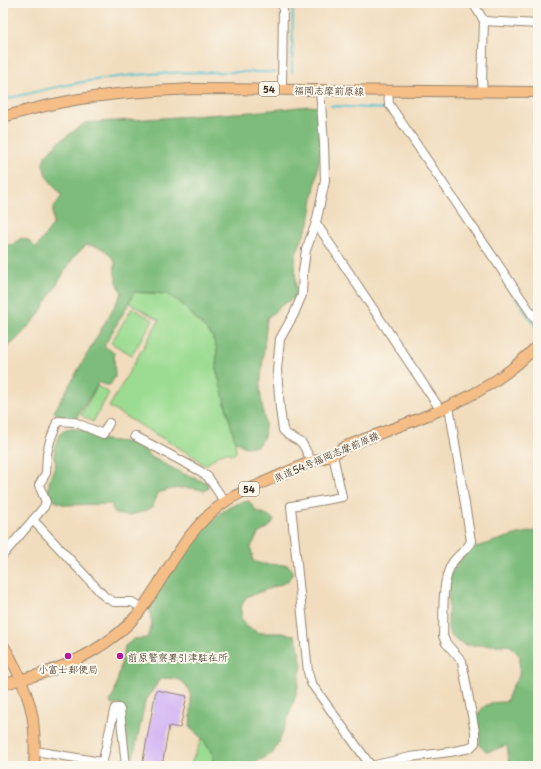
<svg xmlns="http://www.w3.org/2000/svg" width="541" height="769" viewBox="0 0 541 769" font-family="'Playpen Sans','Klee One',sans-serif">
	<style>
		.green { fill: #9cdc92; stroke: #6c8358 }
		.forest { fill: #7dbc7c; stroke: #5c734d }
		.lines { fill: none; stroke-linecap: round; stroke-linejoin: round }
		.stream { stroke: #55c0d0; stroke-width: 2 }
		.building { fill: #ceadf5 }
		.minor-casing { stroke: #96846e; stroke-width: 10 }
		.major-casing { stroke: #96846e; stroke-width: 12 }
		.minor { stroke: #fff; stroke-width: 8 }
		.major { stroke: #f6be87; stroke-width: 10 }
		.poi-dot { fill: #b5179e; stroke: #fbf7ec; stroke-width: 1.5 }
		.labels { text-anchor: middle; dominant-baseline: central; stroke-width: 4; stroke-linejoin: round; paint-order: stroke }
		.shield { fill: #fbf7ec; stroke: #75685c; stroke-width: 1 }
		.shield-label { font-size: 9px; font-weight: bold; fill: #3b2a1e }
		.street-label { font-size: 10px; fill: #3b2a1e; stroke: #fbf7ec }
		.poi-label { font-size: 10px; fill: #3b2a1e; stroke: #fbf7ec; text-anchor: start }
	</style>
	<rect width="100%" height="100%" fill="#fbf7ec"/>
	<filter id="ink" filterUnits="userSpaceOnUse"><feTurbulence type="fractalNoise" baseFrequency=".025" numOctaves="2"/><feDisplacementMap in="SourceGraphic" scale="8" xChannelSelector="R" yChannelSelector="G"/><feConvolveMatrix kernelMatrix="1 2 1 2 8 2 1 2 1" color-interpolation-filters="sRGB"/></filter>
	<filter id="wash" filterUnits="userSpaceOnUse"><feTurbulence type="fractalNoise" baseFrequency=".012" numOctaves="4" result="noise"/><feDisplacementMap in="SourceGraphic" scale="16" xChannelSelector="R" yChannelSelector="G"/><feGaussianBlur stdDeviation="0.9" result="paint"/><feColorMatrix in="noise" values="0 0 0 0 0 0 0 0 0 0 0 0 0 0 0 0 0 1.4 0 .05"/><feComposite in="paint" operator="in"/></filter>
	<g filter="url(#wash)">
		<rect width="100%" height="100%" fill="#f1ddbe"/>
		<g class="green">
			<path d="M134,292l33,2 14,9 31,33 5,13 -1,19 19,73 1,11 -3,3 -7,-3 -8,3 -13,11 -12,-10 -84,-49 50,-87 -30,-17z"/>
			<path d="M132,308l21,12 -21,35 -21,-12z"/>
			<path d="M97,386l12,7 -16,29 -12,-7z"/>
			<path d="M202,738l11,17v11h-23z"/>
		</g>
		<g class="forest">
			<path d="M309,106l10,1 2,41 -12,75 -14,33 1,41 -14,8 -15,13 -7,71 5,36 -1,12 -7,9 -12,1 -10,-6 -19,-73 1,-19 -5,-13 -31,-33 -14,-9 -33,-2 -5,11 -25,43 10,7 1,24 -5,8h-5l-6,-3 -23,37 -15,-2 -7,-5 68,-119c-5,-10 -9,-19 -7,-31 -9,-13 -13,-16 -29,-17l-13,13 -36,59 -20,22 -14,12v-105l10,-2 8,-6 7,2 8,8 17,-23v-17l9,-12 -16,-20 -3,-12 2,-8 11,-12 29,-21 167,-11z"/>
			<path d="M66,429h12l27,11 20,2 18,7 8,8 37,19 18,6 3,6 -5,3c-16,-6 -30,-3 -46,2l-5,13 -8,5 -17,5 -13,-2 -4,-10 -46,1 -10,-4 -7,-10 2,-13 6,-14 -2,-7 1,-12 4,-10z"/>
			<path d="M249,501l7,10 12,4 6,5 -5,7 -11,7 -7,13 2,14 9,3 26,1 4,5v5l-5,7 -41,15 -5,10v11l6,9 12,6h22l13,2 4,9 4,23 -2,6 -3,19 -16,45 -8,16 -24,13h-36v-11l-11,-17 -12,-10c2,-26 6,-55 -30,-49l-15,23 -13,62 -1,1 -1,-2 -7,-56 -4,-3 -7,1 -2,-3 5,-11 10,-45 9,-7 13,-1 5,-14 -3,-16c20,-34 58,-103 100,-107z"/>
			<path d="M535,531l3,1v234h-33l4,-3 -2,-18 -16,6h-5l-7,-6 1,-5 -3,-22c5,-15 15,-16 29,-16l7,-17 6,-9 1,-20 -11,-11h-44l-8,-4 -7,-6 -2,-9 1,-49 12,-19 12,-10 45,-14z"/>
		</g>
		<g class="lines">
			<g class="stream">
				<path d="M292,72l1,-69"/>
				<path d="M3,100c48,-13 97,-23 147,-26 42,-3 84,-2 125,-2"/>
				<path d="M331,106l56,3 4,5"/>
				<path d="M505,282l33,48"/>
			</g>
		</g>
		<g id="blocks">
			<path class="building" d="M156,690l31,6 -7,32 -11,-2 -7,40h-20z"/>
		</g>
	</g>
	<g filter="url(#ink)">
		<use href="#blocks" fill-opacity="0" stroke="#96846e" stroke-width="1"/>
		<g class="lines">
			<g class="minor-casing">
				<g id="minor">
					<path d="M473,3l11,18 -2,59 1,12"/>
					<path d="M484,21l54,3"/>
					<path d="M282,89l1,-86"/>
					<path d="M388,91l1,13 149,219"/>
					<path d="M316,223l124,186"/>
					<path d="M135,436l65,35 8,6 17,25"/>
					<path d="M333,455l9,42 -51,9 17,166 3,11 60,83"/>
					<path d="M312,462l-10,-19 -14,-8 -5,-5 -3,-21 -3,-39 3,-31 14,-25 8,-19 1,-23 3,-22 10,-27 9,-42 -1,-37 -4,-54"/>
					<path d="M33,520l72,77 9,5h18l10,6"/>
					<path d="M3,555l41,-48 2,-5 -7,-17 7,-12 1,-20 3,-12 7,-19 1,-1 16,1 29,12 6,-11"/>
					<path d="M35,751l66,11 2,-2 11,-49 1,-3h4l1,2 6,56"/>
					<path d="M371,766l39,-9 40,-5 20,-4 5,-5v-11l-13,-71 -16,-18 -3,-7c1,-22 -2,-51 8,-71 5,-10 16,-14 20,-24l-22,-135"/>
				</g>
			</g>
			<g class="major-casing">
				<g id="major">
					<path d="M3,117c28,-8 55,-15 84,-19 34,-6 69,-7 104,-9l347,3"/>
					<path d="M3,645c12,19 27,52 30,75 2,15 2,31 1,46"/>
					<path d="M3,685c11,-4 23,-7 34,-10 37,-11 75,-31 100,-60 30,-38 44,-81 85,-111 10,-8 23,-13 34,-18 18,-9 36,-16 54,-24 8,-2 15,-4 22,-7 6,-2 11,-8 17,-10 53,-21 111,-37 157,-72 11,-8 22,-18 32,-28"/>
				</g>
			</g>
			<use href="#minor" class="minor"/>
			<use href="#major" class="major"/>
		</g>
	</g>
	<g class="poi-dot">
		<circle cx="68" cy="656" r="4"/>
		<circle cx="120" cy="656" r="4"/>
	</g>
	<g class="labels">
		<g class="shield">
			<rect x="259" y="82" width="20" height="14" rx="3"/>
			<rect x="239" y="482" width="20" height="14" rx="3"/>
		</g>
		<g class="shield-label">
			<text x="269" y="89">54</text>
			<text x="249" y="489">54</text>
		</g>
		<g class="street-label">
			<text transform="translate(329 90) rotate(1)">福岡志摩前原線</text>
			<text transform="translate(326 456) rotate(-23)">県道54号福岡志摩前原線</text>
		</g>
		<g class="poi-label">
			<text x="128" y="656">前原警察署引津駐在所</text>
			<text x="68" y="668" text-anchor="middle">小富士郵便局</text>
		</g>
	</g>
	<rect width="541" height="769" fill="none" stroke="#fbf7ec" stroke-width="16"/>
</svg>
